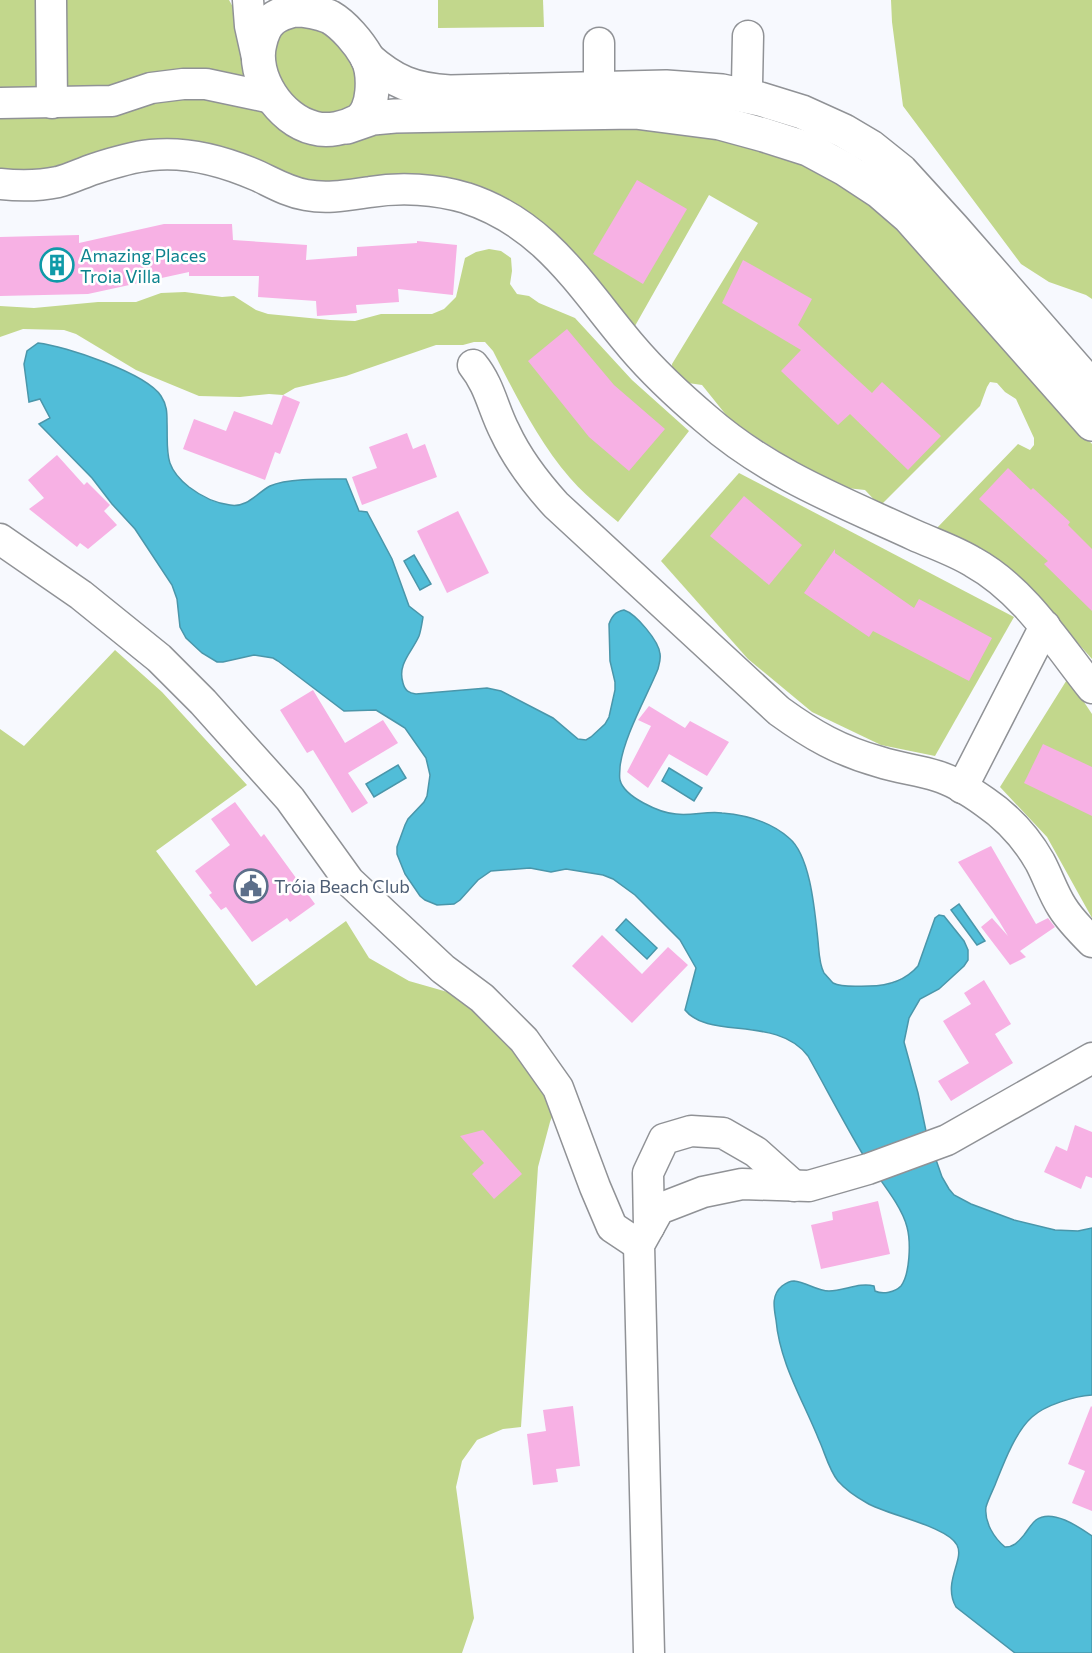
<svg xmlns="http://www.w3.org/2000/svg" width="1092" height="1653" viewBox="0 0 1092 1653" font-family="Commissioner,sans-serif">
	<style>
		.green { fill: #c2d78c }
		.water { fill: #51bdd8; stroke: #4a96aa; stroke-width: 1.5 }
		.building { fill: #f7b1e4 }
		.lines { fill: none; stroke-linecap: round; stroke-linejoin: round }
		.minor-casing { stroke: #909296; stroke-width: 33 }
		.major-casing { stroke: #909296; stroke-width: 36 }
		.minor { stroke: #fff; stroke-width: 30 }
		.major { stroke: #fff; stroke-width: 33 }
		.labels { text-anchor: middle; dominant-baseline: central; stroke-width: 5; stroke-linejoin: round; paint-order: stroke }
		.culture-label { font-size: 18px; fill: #0d838f; stroke: #fff; text-anchor: start }
		.service-label { font-size: 18px; fill: #4e5e75; stroke: #fff; text-anchor: start }
	</style>
	<rect width="100%" height="100%" fill="#f7f9fe"/>
	<g class="green">
		<path d="M0,0h229l9,16 13,69 -251,5z"/>
		<path d="M438,0h105l1,27 -106,1z"/>
		<path d="M891,0h201v299l-6,-4 -37,-13 -28,-18 -118,-158 -11,-84z"/>
		<path d="M287,22l37,6 34,35 -3,46 -27,8 -27,-9 -24,-29 -4,-41z"/>
		<path d="M180,91l78,17 13,10 125,11 286,-1 120,33 70,40 70,72 150,171v215l-32,-36 -125,-93 83,-86 12,6 4,-5v-7l-18,-39 -11,-7 -8,-9 -7,-1 -3,5 -7,19 -100,100 -15,-16 -37,-4 -13,-13 -21,-12 -63,-40 -29,-36 -21,-3 -8,-5 -1,-13 86,-141 -49,-28 -78,138 -96,-114 -220,-30 -80,-32 -235,18v-66z"/>
		<path d="M489,249l12,2 10,7 1,13 -2,13 7,10 12,2 10,7 36,15 57,62 57,51 -71,91c-17,-14 -34,-28 -48,-44 -32,-37 -55,-84 -77,-127l-8,-9h-11l-11,3h-27l-90,31 -51,12 -12,7 -14,-1 -29,3 -41,-1 -63,-26 -60,-36 -12,-4 -41,-1 -23,8v-31l34,2 64,-6h38l25,-9 24,-1 37,5 12,-1 22,14 12,4 62,6 25,1 26,-7h51l12,-5 12,-12 9,-39 11,-6z"/>
		<path d="M739,473l275,144 -79,139 -54,-11 -69,-33 -64,-53 -87,-98z"/>
		<path d="M115,650l47,42 85,93 -91,66 100,135 90,-65 23,37 40,23 49,14 43,31 54,83 -5,13 -12,45 -17,260 -18,2 -26,11 -15,21 -6,26 18,131 -12,35h-462v-924l24,17z"/>
		<path d="M1068,678l24,36v204l-45,-81 -47,-50z"/>
	</g>
	<g class="water">
		<path d="M38,343c27,3 108,30 123,53 6,9 6,17 6,26 1,31 -4,44 22,65 13,10 25,16 41,18 17,3 27,-12 40,-19 17,-8 57,-7 76,-7l13,32 8,1 25,47 17,47 14,11c-1,6 -2,13 -4,19 -7,16 -22,28 -16,47 2,8 6,10 13,11l71,-6 14,3 52,27 25,21 8,1 5,-3 14,-13 4,-7 6,-27v-8l-5,-21 -1,-37c3,-8 6,-12 15,-14 12,4 35,31 36,44 1,5 -1,10 -2,15 -11,27 -35,69 -38,98 0,3 -1,10 0,13 4,17 40,33 56,34 15,2 31,-3 46,-1 24,2 48,8 67,25 22,18 26,76 29,103 1,10 1,23 6,32 2,2 7,8 9,10 10,5 25,3 36,3 20,0 36,-5 49,-20l17,-48 4,-3 5,1 20,25 4,9v10l-4,6 -25,23 -19,10 -11,19 -5,24 14,51 8,38 16,46 7,12 5,6 17,9 43,16 41,10 23,1 14,-3v167c-17,1 -47,10 -60,22 -17,15 -29,48 -37,68 -3,7 -7,15 -9,22 -2,15 8,31 19,40 9,0 13,-5 19,-12 4,-5 7,-11 12,-15 16,-12 43,7 56,16v117h-77l-59,-46c-14,-25 9,-47 1,-62 -10,-19 -70,-30 -90,-42 -9,-5 -22,-14 -29,-22 -9,-11 -13,-28 -19,-41 -16,-40 -39,-76 -43,-120 -2,-12 -5,-25 6,-34 4,-3 7,-5 12,-5 12,1 23,10 35,10 15,0 30,-9 45,-5l1,5c8,4 20,1 26,-5 9,-12 10,-44 6,-59 -6,-24 -32,-52 -45,-74 -19,-32 -36,-65 -54,-97 -31,-41 -99,-16 -123,-46l11,-42 -16,-28 -45,-45 -22,-16 -10,-4 -37,-6 -15,3 -21,-4 -39,3 -13,9 -18,20 -6,4 -17,1 -12,-5 -5,-4 -15,-22 -8,-20v-7l8,-22 3,-6 16,-17 3,-6 3,-21 -4,-17 -21,-30 -8,-5 -21,-13 -32,1 -66,-50 -5,-3 -19,-3 -31,7h-6l-15,-9 -16,-15 -6,-11 -3,-28 -5,-14 -37,-56 -23,-25 -20,-26 -53,-54 11,-6 -10,-19 -11,3 -5,-38 3,-13z"/>
		<path d="M414,555l17,29 -11,6 -16,-29z"/>
		<path d="M398,765l8,13 -32,19 -8,-13z"/>
		<path d="M669,768l33,20 -8,13 -32,-20z"/>
		<path d="M959,904l26,37 -8,4 -26,-35z"/>
		<path d="M626,919l31,29 -10,11 -31,-29z"/>
	</g>
	<g class="building">
		<path d="M637,180l50,29 -44,75 -50,-30z"/>
		<path d="M164,224h68l1,16 74,5 -1,15 51,-4v-9l60,-4v-2l40,4 -4,50 -55,-6 1,13 -43,3 1,8 -40,3 -1,-15 -58,-4 1,-21h-70v-4l-101,22 -88,2v-59l79,-2v8z"/>
		<path d="M743,260l69,39 -14,26 74,68 10,-11 59,54 -33,34 -58,-56 -12,11 -57,-54 20,-21 -79,-47z"/>
		<path d="M567,329l47,56 51,44 -36,42 -40,-34 -61,-76z"/>
		<path d="M283,395l17,7 -20,52 -5,-2 -10,28 -82,-31 11,-30 32,12 8,-20 38,14z"/>
		<path d="M407,433l6,16 12,-5 12,33 -75,28 -10,-28 25,-9 -8,-21z"/>
		<path d="M57,455l27,30 3,-3 23,23 -6,6 13,14 -29,24 -8,-6 -3,4 -48,-38 15,-11 -16,-18z"/>
		<path d="M1008,468l23,22 2,-2 37,34 -2,3 24,24v62l-48,-47 4,-3 -69,-62z"/>
		<path d="M744,496l58,49 -33,40 -59,-49z"/>
		<path d="M458,511l31,62 -42,20 -30,-62z"/>
		<path d="M835,549v4l79,55 5,-9 73,39 -23,43 -96,-50 -4,6 -65,-44z"/>
		<path d="M313,690l32,53 38,-23 15,23 -50,30 20,30 -16,10 -39,-63 -6,3 -27,-43z"/>
		<path d="M649,706l36,22 5,-7 39,21 -22,34 -38,-22 -21,34 -21,-16 24,-46 -13,-6z"/>
		<path d="M1043,744l49,23v49l-68,-33z"/>
		<path d="M235,802l26,35 3,-3 51,70 -25,18 -3,-4 -35,24 -26,-35 -5,3 -12,-15 3,-2 -17,-22 35,-26 -19,-26z"/>
		<path d="M991,846l45,78 12,-6 7,9 -35,24 6,6 -16,8 -29,-38 11,-9 16,18 -9,-15 -41,-59z"/>
		<path d="M602,935l40,39 26,-27 20,18 -56,58 -60,-57z"/>
		<path d="M984,980l27,44 -16,10 18,29 -62,38 -13,-20 31,-18 -26,-42 28,-17 -7,-11z"/>
		<path d="M1075,1125l17,7v46l-6,-2 -5,13 -37,-17 12,-26 11,5z"/>
		<path d="M483,1130l39,44 -28,25 -22,-25 12,-11 -24,-27z"/>
		<path d="M878,1201l12,53 -69,15 -10,-44 22,-5 -1,-8z"/>
		<path d="M573,1406l7,60 -24,3 2,13 -25,3 -6,-51 19,-3 -3,-21z"/>
		<path d="M1091,1406l1,1v104l-20,-8 13,-32 -17,-7z"/>
	</g>
	<g class="lines">
		<g class="minor-casing">
			<g id="minor">
				<path d="M51,0l1,103"/>
				<path d="M248,0l2,26 8,36"/>
				<path d="M599,43v46"/>
				<path d="M745,96l2,-11 1,-49"/>
				<path d="M0,103l112,-2 39,-13 32,-4h23l66,14"/>
				<path d="M0,184c19,2 39,2 58,-2 12,-3 24,-9 36,-13 18,-6 38,-12 57,-14 37,-4 73,6 107,21 15,7 30,16 48,19 22,4 42,0 64,-3 31,-5 66,-3 96,6 80,26 115,89 166,149 22,26 48,50 74,72 63,55 134,82 208,116 20,9 41,16 59,27 51,28 84,82 119,126"/>
				<path d="M473,365c17,21 20,44 32,67 13,28 31,51 51,73l223,206c33,24 61,40 101,51 18,6 38,8 57,14 17,5 34,16 48,26 22,15 42,37 55,60 8,15 13,31 22,45 8,13 19,24 30,35"/>
				<path d="M0,539l81,56 78,63 44,44 87,97 59,82 94,88 39,29 42,42 34,48 37,99 17,40 27,18"/>
				<path d="M962,788l83,-162"/>
				<path d="M649,1227l-1,-54 16,-34 27,-8 32,2 33,19 38,34"/>
				<path d="M649,1653l-10,-408 20,-36 44,-17 39,-8 67,2 59,-17 79,-29 145,-82"/>
			</g>
		</g>
		<g class="major-casing">
			<g id="major">
				<path d="M294,10c13,0 24,2 36,7 14,8 29,26 37,40 8,17 8,54 -9,64 -13,7 -30,11 -44,7 -34,-8 -63,-52 -54,-85 2,-9 6,-19 13,-24 6,-5 14,-7 21,-9z"/>
				<path d="M367,58c27,24 47,32 83,34l216,-5 56,4 38,8 42,13 42,19 27,16 30,24 52,57 139,159"/>
				<path d="M347,127l26,-9 22,-2 240,-4 85,11 44,12 44,14 37,20 35,23 29,25 183,207"/>
			</g>
		</g>
		<use href="#minor" class="minor"/>
		<use href="#major" class="major"/>
	</g>
	<defs>
		<g id="building-ring" transform="scale(1.725)"><circle r="9.5" fill="#fff" stroke="#0f9aa8" stroke-width="1.5"/><path d="M-4-6H4V6H1V3H-1V6H-4ZM-2.5-4.3h1.7v1.8h-1.7ZM.8-4.3h1.7v1.8H.8ZM-2.5-1h1.7V.8h-1.7ZM.8-1h1.7V.8H.8Z" fill="#0f9aa8"/></g>
		<g id="civic-ring" transform="scale(1.725)"><circle r="9.5" fill="#fff" stroke="#5c6f8a" stroke-width="1.5"/><path d="M-.6-6.5H3V-4.5H.6V-3L4-1V1h2V6H-6V1h2V-1L-.6-3ZM-1.2 2.5V6h2.4V2.5Z" fill="#5c6f8a"/></g>
	</defs>
	<g fill-rule="evenodd">
		<use href="#building-ring" x="57" y="265"/>
		<use href="#civic-ring" x="251" y="886"/>
	</g>
	<g class="labels">
		<g class="culture-label">
			<text x="80" y="255">Amazing Places<tspan x="80" dy="21">Troia Villa</tspan></text>
		</g>
		<g class="service-label">
			<text x="274" y="886">Tróia Beach Club</text>
		</g>
	</g>
</svg>
